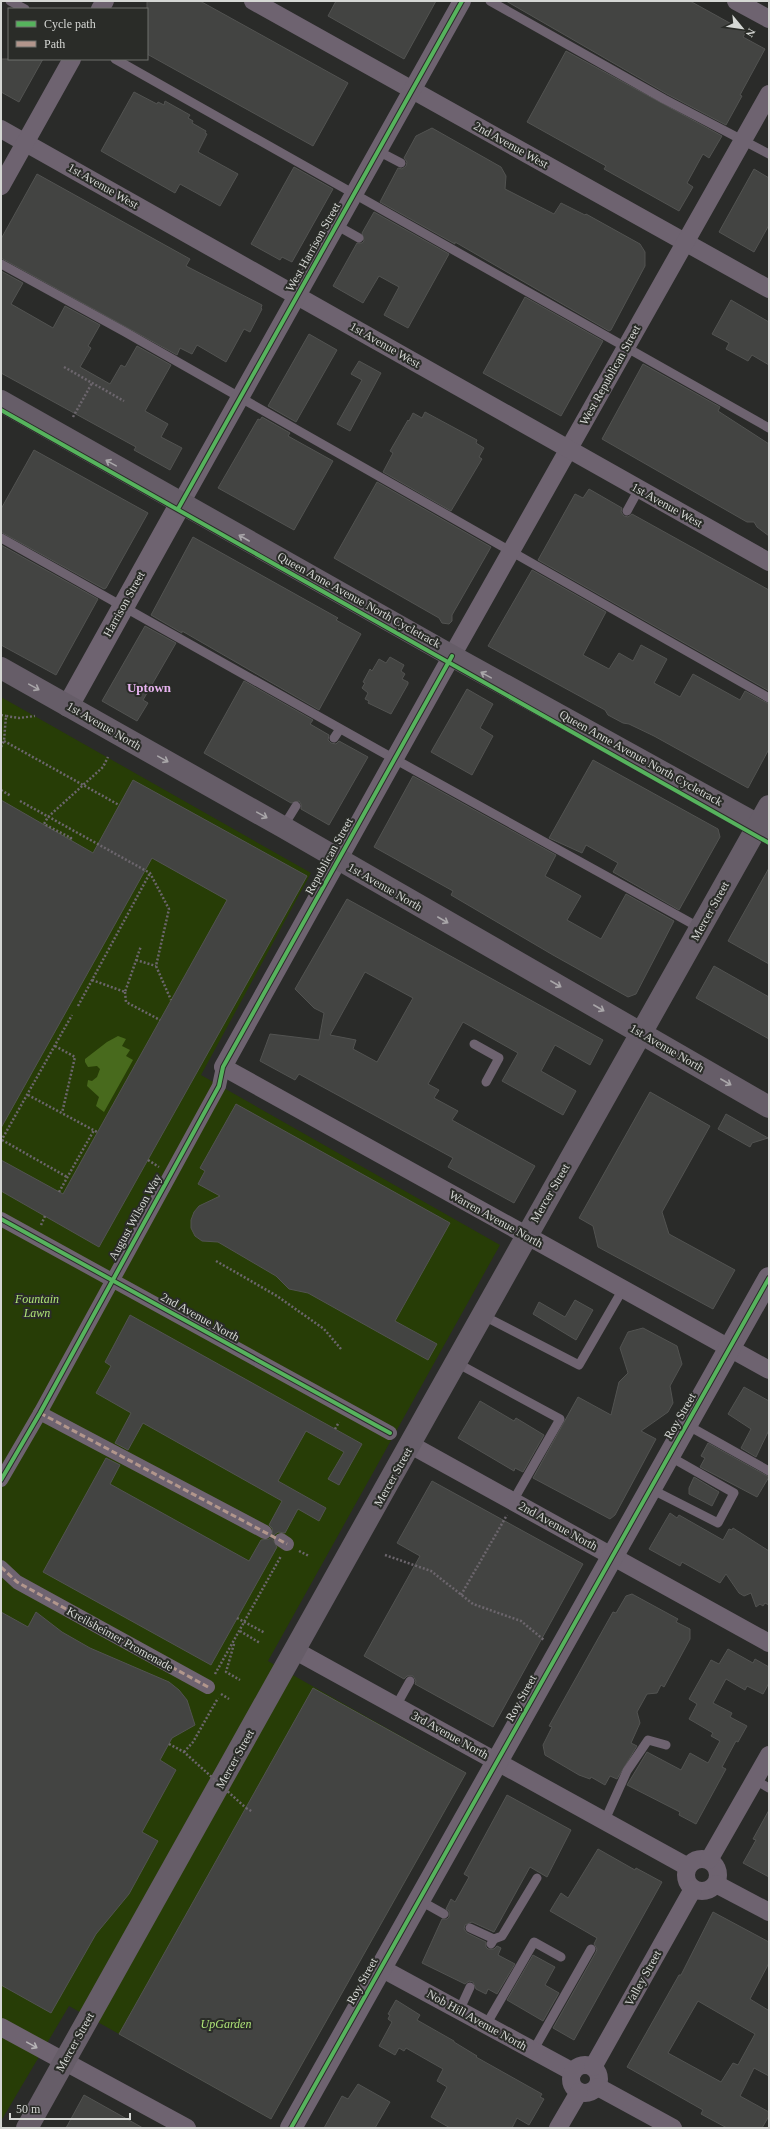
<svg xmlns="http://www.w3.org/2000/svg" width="770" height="2129" viewBox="0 0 770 2129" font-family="'Times New Roman',serif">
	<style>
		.green { fill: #273d06 }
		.water { fill: #486a1d }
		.building { fill: #434442; stroke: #525351; fill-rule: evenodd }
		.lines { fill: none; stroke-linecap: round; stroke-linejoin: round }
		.path { stroke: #6c666d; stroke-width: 2.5; stroke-dasharray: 2 2; stroke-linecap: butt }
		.service { stroke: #6e6370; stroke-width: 9 }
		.pedestrian { stroke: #6e6370; stroke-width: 14 }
		.minor { stroke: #6e6370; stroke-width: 18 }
		.tertiary { stroke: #6e6370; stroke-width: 22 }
		.secondary { stroke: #665d68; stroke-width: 22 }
		.path-bridge { stroke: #6c666d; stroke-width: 2.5; stroke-dasharray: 2 2; stroke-linecap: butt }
		.quiet { stroke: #b2968c; stroke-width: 3; stroke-dasharray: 6 3; stroke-linecap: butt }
		.cycleway-casing { stroke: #2a2c28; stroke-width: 6 }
		.cycleway { stroke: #56b35d; stroke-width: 4 }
		.oneway { stroke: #a9a6a9 }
		.oneway2 { stroke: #b6b4b6 }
		.labels { text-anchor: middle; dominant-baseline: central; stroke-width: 4; stroke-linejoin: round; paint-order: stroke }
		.street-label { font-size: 12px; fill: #d5d7d4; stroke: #2a2c28 }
		.park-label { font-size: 12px; font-style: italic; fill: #aee377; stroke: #2a2c28 }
		.neighbourhood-label { font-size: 13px; font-weight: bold; fill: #e8b4f1; stroke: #2a2c28 }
	</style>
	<rect width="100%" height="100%" fill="#2a2b29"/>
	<path class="green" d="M1,697l310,176 -110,202 299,170 -232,416 198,112 -195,346 -202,-113 -68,115z"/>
	<path class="water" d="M118,1036l8,3 -4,7 8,4 -4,6 7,4 -29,52 -8,-6 3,-9 -12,-11 1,-6 4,1 5,-4 3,-8 -3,-3 -9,1 -3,-5v-3l22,-17z"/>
	<g class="building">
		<path d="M147,1h53l148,82 -35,63 -166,-92z"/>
		<path d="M336,1h100l-32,58 -76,-43z"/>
		<path d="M506,1h184l56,31 -3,5 22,12 -25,46 2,1 -16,29 -59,-31z"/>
		<path d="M566,51l156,85 -13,22 -6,-4 -16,29 6,4 -14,24 -75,-42 2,-3 -79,-44z"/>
		<path d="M1,59h42l-24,43 -18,-10z"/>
		<path d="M134,92l23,12 1,-2 6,3 1,-4 25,14 -2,3 5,3 -1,2 14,8 -1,2 2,1 -9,18 40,22 -18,32 -40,-22 -5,9 -74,-42z"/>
		<path d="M432,128l69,39 5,9 -1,13 49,25 7,-11 24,12 1,-1 54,30 5,8v14l-34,64 -2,1 -154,-89v2l-75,-42 18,-34 4,1 4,-3 1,-4 -3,-4 12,-22z"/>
		<path d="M294,167l39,22 -41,73 -10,-5 -2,3 -29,-16z"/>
		<path d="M754,169l15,9v47l-15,27 -35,-20z"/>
		<path d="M37,174l153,85 -4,7 76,39 -1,3 1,1 -12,23 -6,-3 -18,33 -29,-17 -5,9 -12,-6 -3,7 -176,-97v-19z"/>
		<path d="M374,212l75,42 -41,74 -24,-13 15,-28 -20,-11 -16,27 -30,-17 24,-43h5l2,-2 -2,-8z"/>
		<path d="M1,271l22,12 -12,21 42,24 12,-22 35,19 -12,21 3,2 -11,19 30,17 11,-19 4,2 12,-21 34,19 -26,46 23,13 -7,13 21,11 -12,22 -36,-20 2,-3 -135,-74z"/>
		<path d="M525,297l78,44 -42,75 -78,-43z"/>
		<path d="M731,300l38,22v43l-17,-10 -4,6 -22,-12 3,-6 -17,-9z"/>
		<path d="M309,334l28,16 -41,72 -28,-16z"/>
		<path d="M359,361l22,12 -31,58 -13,-7 25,-44 -11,-6z"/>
		<path d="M643,364l77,43 -2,4 51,33v92l-12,-9 -3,-5h-7l-145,-83z"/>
		<path d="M425,412l52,28 -1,3 8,5 -5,9 3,2 -31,52 -68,-39 10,-19 -3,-2 18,-31 1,1 4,-8 9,5z"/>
		<path d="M262,417l28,16 -2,3 45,25 -39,69 -76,-42 40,-69 2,1z"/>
		<path d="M34,450l114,63 -42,75 -2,1 -103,-57v-23z"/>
		<path d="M377,482l114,65 -39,68v6l-3,3 -7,-1 -3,-5 -105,-60z"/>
		<path d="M589,489l33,19 -1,4 3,4 4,1 4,-3 137,76v101l-231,-131 37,-66 8,4z"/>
		<path d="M193,537l145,81 -2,2 25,14 -42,76 -137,-79v2l-31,-18z"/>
		<path d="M1,545l97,54 -42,76 -55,-30z"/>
		<path d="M532,570l74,42 -23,43 26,14 10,-16 14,8 8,-16 26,14 -13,24 26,14 13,-23 47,26 5,-9 24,13v45l-21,39 -94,-52 -25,-12 -6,-1 -15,-8 -3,-5 -117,-64z"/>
		<path d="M145,626l31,17 -33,57 5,3 -11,18 -35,-20z"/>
		<path d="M390,657l14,8 -3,6 4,3 -3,5 6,3v2l-17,30 -23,-11 1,-2 -4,-2 3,-6 -6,-5 3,-5 -2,-1 7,-13 2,2 7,-12 7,4z"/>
		<path d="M244,681l69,39 -3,4 19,11 -1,5 3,3 5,1 3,-3 29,16 -39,68 -28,-16v-5l-2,-3 -8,2 -87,-50z"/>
		<path d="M467,689l26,15 -13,24 13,8 -21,39 -41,-23z"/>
		<path d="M593,760l125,69 2,8 -41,73 -66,-38 5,-9 -32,-18 -4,8 -33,-15z"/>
		<path d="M413,776l143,79 -11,21 36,20 -14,24 34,19 25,-45 48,27 -38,73 -8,3 -75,-42 -102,-60 2,-4 -79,-44z"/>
		<path d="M133,780l174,96 -208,371 -98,-56v-31l62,34 164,-294 -75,-42 -151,270v-328l92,53z"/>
		<path d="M769,868v96l-41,-23z"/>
		<path d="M347,899l256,141 -13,25 -35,-20 -14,26 35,20 -13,24 -61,-34 16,-28 -55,-31 -35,62 11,6 -5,8 24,13 -6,9 83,46 -21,37 -66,-36 5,-9 -154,-84 -4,6 -35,-19 10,-27 49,6 5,-27 -10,-5 -19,-19zM365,972l48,26 -36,64 -24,-13 3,-9 -26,-5z"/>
		<path d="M714,966l55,31v42l-73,-41z"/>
		<path d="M650,1092l60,34 -48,86 7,22 66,36 -22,39 -115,-62 -5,-21 -14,-8z"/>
		<path d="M236,1104l214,119 -55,98 42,23 -9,16 -120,-67 -19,-4 -13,-13 -58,-34 -16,-1 -7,-5 -4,-8v-8l3,-8 5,-6 21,-10 -22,-12 7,-13 -5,-3z"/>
		<path d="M726,1114l42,24 -16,5 -2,4 -32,-18z"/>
		<path d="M575,1300l18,10 -17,30 -43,-26 6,-12 26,15z"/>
		<path d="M130,1315l232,129 -23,41 -11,-6 16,-27 -38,-21 -28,50 48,27 -7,13 -21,-12 -13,24 -7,-1 -4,3 -1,5 4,7 -66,118 -168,-93 63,-114 14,7 -10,19 139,77 12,-21 8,-1 4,-3 -1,-8 -3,-3 13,-24 -139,-78 -15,27 -13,-7 16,-30 -35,-20 15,-27 -6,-4z"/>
		<path d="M643,1328l34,18 5,18 -12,22 3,17 -5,9 -27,19 15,8 -41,76 -5,4 -77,-41 45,-81 33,18 8,-33 9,-9 -8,-25 8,-16z"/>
		<path d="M744,1387l25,14v29l-13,27 -15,-9 10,-19 -23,-15z"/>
		<path d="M480,1401l34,20 2,-3 28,17 -21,37 -8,-4 -1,3 -56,-33z"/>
		<path d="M708,1443l61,34 -12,20 -57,-30 5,-9 -4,-2z"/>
		<path d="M694,1477l25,15 -7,14 -23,-12v-6z"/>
		<path d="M432,1481l151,83 -90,163 -78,-43 1,-3 -3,-5h-6l-3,3 -40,-23 56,-100 -23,-13z"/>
		<path d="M670,1513l7,5 2,-3 44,25 6,-11 3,1 1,-2 36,23v54l-4,-2 -2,3 -3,-2 -4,3 -5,-14 -7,3 -5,-3 -13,-19 -6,9 -38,-21 -2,4 -31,-17z"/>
		<path d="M632,1594l46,25 -2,3 14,7v10l-26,48 -3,-2 -4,8 -10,1 -10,18 3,11 -9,20 6,3 -20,33 -7,-3 -5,9 -14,-8 -1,2 -11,-4 -34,-20 -2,-10 9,-18 -3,-1 64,-114 3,1 10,-17z"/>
		<path d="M1,1612l27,15 8,-15 26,20 28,16 79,34 10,8 8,10 8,25 -23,13 -12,22 16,10 -34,62 16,9 -29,53 -33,40 -45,79 -50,-28z"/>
		<path d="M728,1649l25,14 2,-4 14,8v16l-6,11 -16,-8 -2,4 -19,-11 -13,24 19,10 -2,4 17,9 -9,16 -2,-1 -14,26 4,2 -30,55 -17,-9 1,-3 -53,-27 20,-33 34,18 9,-17 18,10 12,-22 -9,-5 2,-3 -24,-14 8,-15 -8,-5 22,-39 8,4z"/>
		<path d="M313,1688l153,85 -195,346 -152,-85z"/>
		<path d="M507,1795l64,35 -24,47 -17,-10 -36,65 -22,-10 -7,3 -1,4 3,4 19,9v5l2,2h6l3,-3 4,2 -3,7 17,9 -18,30 -9,-5 -2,5 -10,-5 -3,-7 -4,-1 -4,3 -43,-21 20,-44h5l2,-2v-6l-3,-2 5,-10 4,3 14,-25 -5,-3z"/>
		<path d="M769,1810v67l-26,-14 13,-23 -3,-1z"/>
		<path d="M598,1849l37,21 1,-2 26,14 -88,158 -21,-12 43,-76 1,-3 -3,-5 3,-6 -47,-27 11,-18 7,5z"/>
		<path d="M713,1912l56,30v21l-19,36 18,11 1,-1v67l-15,-8 -14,28 29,16v4l-7,12h-35l-26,-14 2,-4 -76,-43 52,-92h2zM698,2001l57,33 -17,31 -5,-2 -12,19 -53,-29z"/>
		<path d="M533,1955l22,12 -10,18 14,8 -16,28 -36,-21z"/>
		<path d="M396,2000l24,15 -3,5 37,21v1l23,14 -1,1 66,37 -2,3 4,2 -15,26 -12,-7 -5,10h-62l-19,-11 16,-30 -10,-6 6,-12 -37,-21 -2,3 -5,-3 -4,7 -16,-9 13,-24 -4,-3 2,-4 -2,-1z"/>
		<path d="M358,2084l32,18 -15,26h-51l18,-32 6,3z"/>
		<path d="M84,2095l59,33h-77z"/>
	</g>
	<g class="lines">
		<g class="path">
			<path d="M64,367l60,34"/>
			<path d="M73,417l19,-34"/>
			<path d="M1,715l5,1"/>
			<path d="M4,741l115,64"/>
			<path d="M1,747l3,-6 2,-25 13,2 16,-2"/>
			<path d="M1,790l10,6"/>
			<path d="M20,801l130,72 19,36 -13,57 15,34"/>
			<path d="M70,839l1,-1 -27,-14 4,-7 55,-50 5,-10"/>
			<path d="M136,960l20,6"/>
			<path d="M92,980l33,12 16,-46"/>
			<path d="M125,992l1,10 34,18"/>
			<path d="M78,1006l72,-133"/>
			<path d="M55,1046l20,11 -13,56"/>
			<path d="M28,1095l69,37"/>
			<path d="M2,1140l65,37"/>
			<path d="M1,1141l71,-126"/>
			<path d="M148,1160l11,7"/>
			<path d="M59,1192l35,-62"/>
			<path d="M41,1225l4,-9"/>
			<path d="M216,1261l61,35 47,33 17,20"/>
			<path d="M335,1429l4,-7"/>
			<path d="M299,1551l10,5"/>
			<path d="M385,1555l46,16 42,33 48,17 23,19"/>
			<path d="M461,1595l46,-80"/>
			<path d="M240,1631l20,12"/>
			<path d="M234,1644l-8,28 14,8"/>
			<path d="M215,1674l66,-118"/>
			<path d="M221,1694l8,5"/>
			<path d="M184,1752l9,-10 25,-44"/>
			<path d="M246,1808l7,4"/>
		</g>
		<g class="service">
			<path d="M10,1l15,8"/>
			<path d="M490,1l174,98 105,55"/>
			<path d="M115,59l654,369"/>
			<path d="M378,151l23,12"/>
			<path d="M336,225l23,13"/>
			<path d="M1,264l124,68 644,366"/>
			<path d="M627,511l12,-22"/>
			<path d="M1,538l379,213 320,177"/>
			<path d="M334,738l6,-9"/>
			<path d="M283,827l13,-21"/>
			<path d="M474,1044l25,14 -13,24"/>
			<path d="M482,1315l97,50 44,-76"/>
			<path d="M455,1362l105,57 -47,82"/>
			<path d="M687,1425l82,46"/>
			<path d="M651,1489l67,34 16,-30 -65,-37"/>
			<path d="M396,1706l14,-25"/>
			<path d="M755,1780l14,8"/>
			<path d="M605,1820l22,-49 21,-31 18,5"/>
			<path d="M419,1900l25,14"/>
			<path d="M470,1928l24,11"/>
			<path d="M491,1944l3,-5 8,-3 35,-58"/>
			<path d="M459,2011l11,-24"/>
			<path d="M486,2025l48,-83 27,15"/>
			<path d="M533,2051l58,-102"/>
		</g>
		<g class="pedestrian">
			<path d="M1,1219l389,214"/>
			<path d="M40,1413l225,119"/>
			<path d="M1,1480l39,-67 179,-327 4,-19"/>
			<path d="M281,1540l6,4"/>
			<path d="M1,1567l16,15 191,105"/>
		</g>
		<g class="minor">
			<path d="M253,1l516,288"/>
			<path d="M736,1l33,18"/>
			<path d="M100,9l5,-8"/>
			<path d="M769,94l-329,583 -217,390 546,303"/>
			<path d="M1,129l768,433"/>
			<path d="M1,186l71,-127"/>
			<path d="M181,503l281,-502"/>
			<path d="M411,1445l358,198"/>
			<path d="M296,1651l392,216"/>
			<circle cx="702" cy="1875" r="16"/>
			<path d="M709,1860l60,-105"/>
			<path d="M716,1884l53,28"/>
			<path d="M381,1968l192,104"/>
			<path d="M1,2027l186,101"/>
			<circle cx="585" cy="2079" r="14"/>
			<path d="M593,2067l100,-178"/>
			<path d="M598,2087l75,41"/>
			<path d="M558,2128l21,-36"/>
		</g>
		<g class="tertiary">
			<path d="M68,706l113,-203"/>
			<path d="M291,2128l478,-850"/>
		</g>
		<g class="secondary">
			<path d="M1,401l451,255 317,175"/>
			<path d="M1,668l282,159 486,280"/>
			<path d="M27,2128c248,-440 492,-883 742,-1322"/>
		</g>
		<g class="path-bridge">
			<path d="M237,1618l28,15"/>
			<path d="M169,1744l15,8 62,56"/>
		</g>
		<g class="quiet">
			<path d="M40,1413l247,131"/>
			<path d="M1,1567l16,15 191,105"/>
		</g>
		<g class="cycleway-casing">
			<g id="cycleway">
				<path d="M1,410l768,433"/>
				<path d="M178,509l284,-508"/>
				<path d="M1,1219l389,214"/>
				<path d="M1,1480l39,-67 179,-327 4,-19 229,-411"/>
				<path d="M291,2128l478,-850"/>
			</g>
		</g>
		<use href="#cycleway" class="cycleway"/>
	</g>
	<defs><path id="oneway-shaft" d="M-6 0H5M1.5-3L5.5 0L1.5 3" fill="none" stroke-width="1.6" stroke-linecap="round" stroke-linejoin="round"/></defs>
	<g class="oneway">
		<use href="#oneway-shaft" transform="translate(111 463) rotate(-151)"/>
		<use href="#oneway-shaft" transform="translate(244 538) rotate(-150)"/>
		<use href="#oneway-shaft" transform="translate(486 675) rotate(-151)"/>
		<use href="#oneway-shaft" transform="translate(34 687) rotate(29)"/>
		<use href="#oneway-shaft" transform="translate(163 759) rotate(29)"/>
		<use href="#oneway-shaft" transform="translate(262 815) rotate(29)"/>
		<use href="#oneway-shaft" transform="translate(443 920) rotate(30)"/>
		<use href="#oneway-shaft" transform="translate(556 984) rotate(30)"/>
		<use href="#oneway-shaft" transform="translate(599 1008) rotate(30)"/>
		<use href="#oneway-shaft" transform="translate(726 1082) rotate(30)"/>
	</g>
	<use class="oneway2" href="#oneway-shaft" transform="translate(32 2045) rotate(29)"/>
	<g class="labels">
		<g class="street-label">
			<text transform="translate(511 145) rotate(29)">2nd Avenue West</text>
			<text transform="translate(103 186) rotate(30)">1st Avenue West</text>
			<text transform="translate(313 247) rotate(-61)">West Harrison Street</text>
			<text transform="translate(385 345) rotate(30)">1st Avenue West</text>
			<text transform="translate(610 375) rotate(-61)">West Republican Street</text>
			<text transform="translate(667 505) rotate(29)">1st Avenue West</text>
			<text transform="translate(359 600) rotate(29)">Queen Anne Avenue North Cycletrack</text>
			<text transform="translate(124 604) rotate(-61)">Harrison Street</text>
			<text transform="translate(104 726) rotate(30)">1st Avenue North</text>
			<text transform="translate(641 758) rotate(29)">Queen Anne Avenue North Cycletrack</text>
			<text transform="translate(329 856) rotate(-61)">Republican Street</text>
			<text transform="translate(385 887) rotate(30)">1st Avenue North</text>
			<text transform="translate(710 911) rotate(-61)">Mercer Street</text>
			<text transform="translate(667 1048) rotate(30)">1st Avenue North</text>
			<text transform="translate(550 1193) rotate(-60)">Mercer Street</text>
			<text transform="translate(135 1217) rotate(-61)">August Wilson Way</text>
			<text transform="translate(496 1219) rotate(29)">Warren Avenue North</text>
			<text transform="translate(200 1317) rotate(29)">2nd Avenue North</text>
			<text transform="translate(680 1416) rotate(-60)">Roy Street</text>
			<text transform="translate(393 1477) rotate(-61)">Mercer Street</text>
			<text transform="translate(558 1526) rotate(29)">2nd Avenue North</text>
			<text transform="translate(120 1639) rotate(29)">Kreilsheimer Promenade</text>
			<text transform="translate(521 1698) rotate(-61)">Roy Street</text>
			<text transform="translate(450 1735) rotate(29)">3rd Avenue North</text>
			<text transform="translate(235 1759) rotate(-61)">Mercer Street</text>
			<text transform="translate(643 1978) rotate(-61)">Valley Street</text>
			<text transform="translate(362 1981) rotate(-61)">Roy Street</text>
			<text transform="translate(477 2020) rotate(29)">Nob Hill Avenue North</text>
			<text transform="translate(75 2042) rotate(-61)">Mercer Street</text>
		</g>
		<g class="park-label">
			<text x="37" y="1299">Fountain<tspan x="37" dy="14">Lawn</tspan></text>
			<text x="226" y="2024">UpGarden</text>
		</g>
		<g class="neighbourhood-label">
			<text x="149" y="687">Uptown</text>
		</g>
	</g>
	<rect width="770" height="2129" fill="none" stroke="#d5d7d4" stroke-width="4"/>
	<rect x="8" y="8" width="140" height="52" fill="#2a2c28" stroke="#6e706d"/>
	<rect x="16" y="21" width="20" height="6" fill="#56b35d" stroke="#6e706d"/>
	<text x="44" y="28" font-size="12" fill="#d5d7d4">Cycle path</text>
	<rect x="16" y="41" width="20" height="6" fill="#b2968c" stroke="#6e706d"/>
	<text x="44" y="48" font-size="12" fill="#d5d7d4">Path</text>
	<g transform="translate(742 28) rotate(119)" stroke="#2a2c28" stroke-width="3" paint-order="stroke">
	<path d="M0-3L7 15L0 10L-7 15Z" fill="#d5d7d4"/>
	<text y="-6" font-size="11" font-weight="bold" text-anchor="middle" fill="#d5d7d4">N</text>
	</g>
	<path d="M10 2113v6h120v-6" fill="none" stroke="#d5d7d4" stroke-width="2"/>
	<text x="16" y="2113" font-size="12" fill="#d5d7d4" stroke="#2a2c28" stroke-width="3" paint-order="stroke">50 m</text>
</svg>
